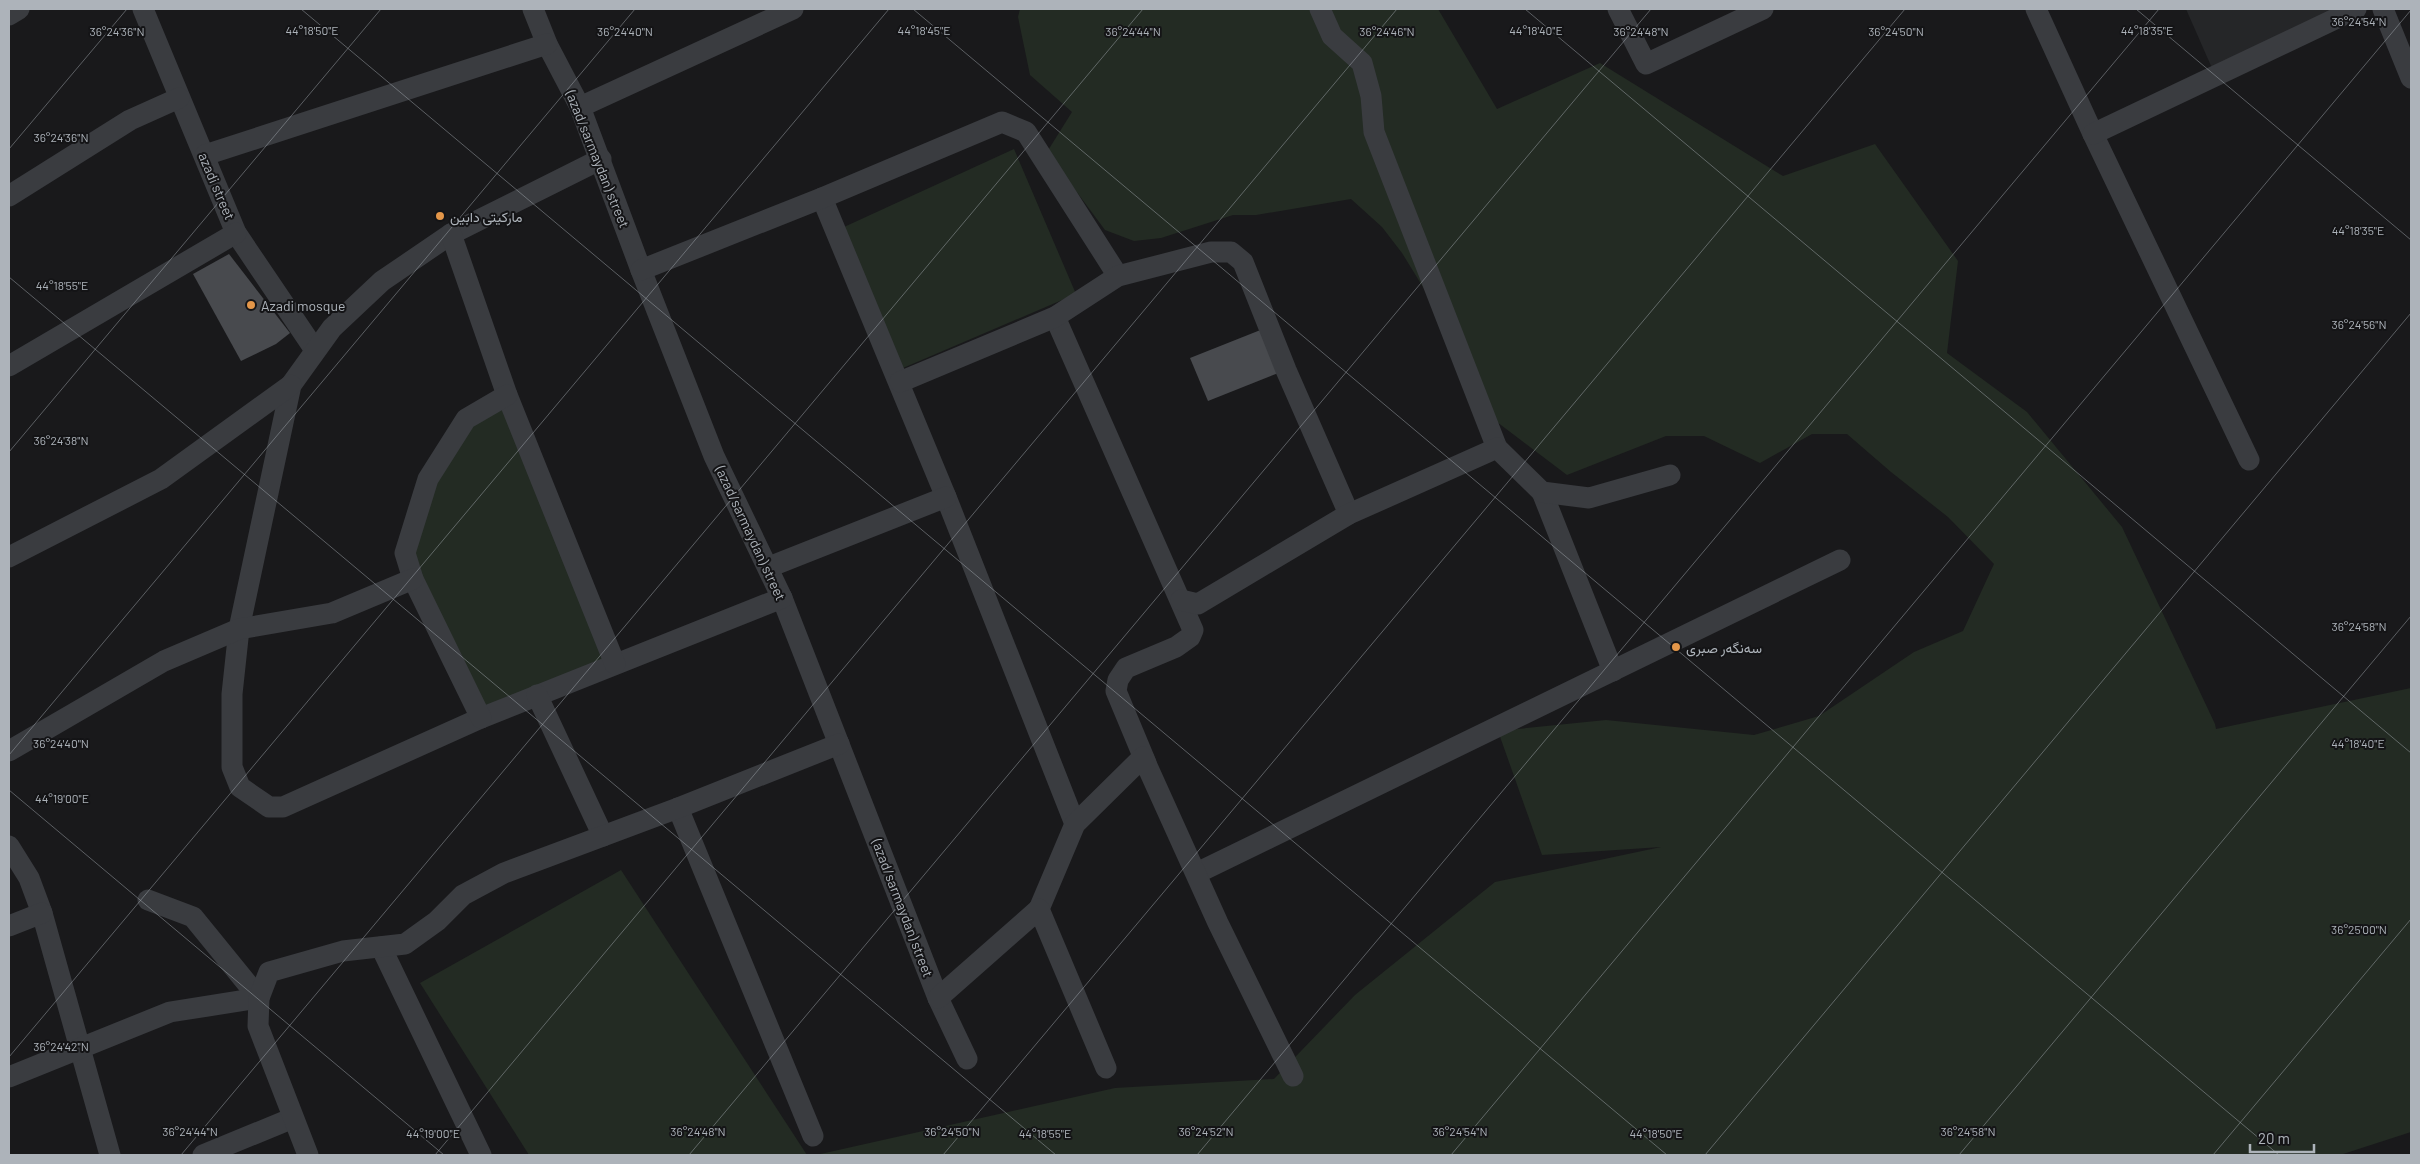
<svg xmlns="http://www.w3.org/2000/svg" width="2420" height="1164" viewBox="0 0 2420 1164" font-family="Barlow,Vazirmatn,sans-serif">
	<style>
		.built { fill: #252628 }
		.green { fill: #232b23 }
		.building { fill: #484a4e }
		.lines { fill: none; stroke-linecap: round; stroke-linejoin: round }
		.minor { stroke: #3a3c40; stroke-width: 21 }
		.ticks { fill: none; stroke: #adb3ba; stroke-width: 1; stroke-opacity: 0.45 }
		.poi-dot { fill: #e39649; stroke: #141416; stroke-width: 2 }
		.labels { text-anchor: middle; dominant-baseline: central; stroke-width: 4; stroke-linejoin: round; paint-order: stroke }
		.street-label { font-size: 14px; fill: #adb3ba; stroke: #141416 }
		.poi-label { font-size: 14px; fill: #adb3ba; stroke: #141416; text-anchor: start }
		.ticks-label { font-size: 12px; text-anchor: middle; fill: #adb3ba; stroke: #141416; stroke-width: 4; stroke-linejoin: round; paint-order: stroke }
	</style>
	<rect width="100%" height="100%" fill="#19191b"/>
	<path class="built" d="M2186,9h171l-142,66z"/>
	<g class="green">
		<path d="M1020,9h418l59,100 103,-46 183,113 92,-32 83,117 -11,92 80,59 95,115 93,197 1,5 195,-41v444l-71,23h-1524l299,-67 159,-9 81,-84 140,-113 166,-35 -119,8 -44,-124 108,-11 148,15 65,-19 95,-64 49,-21 31,-67 -46,-47 -57,-45 -44,-38h-35l-52,29 -56,-27h-38l-99,39 -74,-56 -35,-75 -56,-91 -20,-26 -31,-28 -95,16h-23l-72,23 -27,3 -29,-11 -58,-78 25,-40 -42,-37 -12,-58z"/>
		<path d="M1014,149l62,145 -173,74 -59,-141z"/>
		<path d="M507,395l108,269 -134,54 -76,-165 61,-134z"/>
		<path d="M621,870l186,285h-278l-109,-172z"/>
	</g>
	<g class="building">
		<path d="M229,254l61,79 -14,11 -35,17 -48,-87z"/>
		<path d="M1268,327l18,43 -78,31 -18,-43z"/>
	</g>
	<g class="lines">
		<g class="minor">
			<path d="M143,9l93,224 79,117"/>
			<path d="M533,9l14,35 33,63 61,163 73,186 68,142 156,400 29,61"/>
			<path d="M1320,9l12,27 30,27 9,33 3,36 123,316"/>
			<path d="M1618,9l28,55 117,-55"/>
			<path d="M2036,9l57,125 156,326"/>
			<path d="M2383,9l28,69"/>
			<path d="M9,15l10,-6"/>
			<path d="M580,107l213,-98"/>
			<path d="M2093,134l263,-125"/>
			<path d="M205,155l342,-111"/>
			<path d="M601,159l-150,75 -69,47 -50,47 -41,57 -52,244 -7,65v73l8,20 29,20h14l198,-89 301,-120"/>
			<path d="M9,196l121,-76 49,-22"/>
			<path d="M822,198l124,299 129,327"/>
			<path d="M451,234l56,161 108,269"/>
			<path d="M641,270l181,-72 180,-76 24,10 92,144"/>
			<path d="M1055,317l138,313 -3,7 -14,10 -50,21 -8,12 -2,11 30,72"/>
			<path d="M9,366l227,-133"/>
			<path d="M900,382l155,-65 63,-41 93,-24h20l12,10 43,108 63,144"/>
			<path d="M1542,492l71,179"/>
			<path d="M9,557l152,-78 130,-94"/>
			<path d="M769,567l177,-70"/>
			<path d="M1181,600l17,4 151,-90 148,-66 45,44 47,6 81,-23"/>
			<path d="M537,695l66,141"/>
			<path d="M481,718l-68,-139 -8,-26 23,-74 38,-60 41,-24"/>
			<path d="M9,751l155,-90 75,-32 93,-16 81,-34"/>
			<path d="M678,808l135,328"/>
			<path d="M9,846l20,32 13,35 68,242"/>
			<path d="M1197,873l643,-313"/>
			<path d="M148,900l45,17 66,81"/>
			<path d="M1039,909l36,-85 68,-67 75,166 75,153"/>
			<path d="M9,926l33,-13"/>
			<path d="M381,947l100,208"/>
			<path d="M938,998l101,-89 67,159"/>
			<path d="M9,1077l161,-65 89,-14"/>
			<path d="M203,1155l90,-37"/>
			<path d="M308,1155l-50,-129 1,-28 10,-26 74,-21 62,-7 32,-23 26,-26 41,-22 174,-65 161,-64"/>
		</g>
	</g>
	<path class="ticks" d="M301,9l1366,1146M913,9l1366,1146M1525,9l886,744M2136,9l275,231M9,149l118,-140M9,277l1047,878M9,452l372,-443M9,755l626,-746M9,790l435,365M9,1057l880,-1048M181,1155l962,-1146M435,1155l962,-1146M689,1155l962,-1146M943,1155l962,-1146M1197,1155l962,-1146M1451,1155l960,-1145M1705,1155l706,-842M1959,1155l452,-539M2213,1155l198,-236"/>
	<g class="poi-dot">
		<circle cx="440" cy="216" r="5"/>
		<circle cx="251" cy="305" r="5"/>
		<circle cx="1676" cy="647" r="5"/>
	</g>
	<g class="labels">
		<g class="street-label">
			<text transform="translate(598 159) rotate(68)">(azad/sarmaydan) street</text>
			<text transform="translate(217 186) rotate(67)">azadi street</text>
			<text transform="translate(751 533) rotate(65)">(azad/sarmaydan) street</text>
			<text transform="translate(903 908) rotate(69)">(azad/sarmaydan) street</text>
		</g>
		<g class="poi-label">
			<text x="450" y="216">ماركيتى دابين</text>
			<text x="261" y="305">Azadi mosque</text>
			<text x="1686" y="647">سەنگەر صبری</text>
		</g>
	</g>
	<g class="ticks-label">
		<text x="2359" y="26">36°24'54"N</text>
		<text x="312" y="35">44°18'50"E</text>
		<text x="924" y="35">44°18'45"E</text>
		<text x="1536" y="35">44°18'40"E</text>
		<text x="2147" y="35">44°18'35"E</text>
		<text x="117" y="36">36°24'36"N</text>
		<text x="625" y="36">36°24'40"N</text>
		<text x="1133" y="36">36°24'44"N</text>
		<text x="1387" y="36">36°24'46"N</text>
		<text x="1641" y="36">36°24'48"N</text>
		<text x="1896" y="36">36°24'50"N</text>
		<text x="61" y="142">36°24'36"N</text>
		<text x="2358" y="235">44°18'35"E</text>
		<text x="62" y="290">44°18'55"E</text>
		<text x="2359" y="329">36°24'56"N</text>
		<text x="61" y="445">36°24'38"N</text>
		<text x="2359" y="631">36°24'58"N</text>
		<text x="61" y="748">36°24'40"N</text>
		<text x="2358" y="748">44°18'40"E</text>
		<text x="62" y="803">44°19'00"E</text>
		<text x="2359" y="934">36°25'00"N</text>
		<text x="61" y="1051">36°24'42"N</text>
		<text x="190" y="1136">36°24'44"N</text>
		<text x="698" y="1136">36°24'48"N</text>
		<text x="952" y="1136">36°24'50"N</text>
		<text x="1206" y="1136">36°24'52"N</text>
		<text x="1460" y="1136">36°24'54"N</text>
		<text x="1968" y="1136">36°24'58"N</text>
		<text x="433" y="1138">44°19'00"E</text>
		<text x="1045" y="1138">44°18'55"E</text>
		<text x="1656" y="1138">44°18'50"E</text>
	</g>
	<rect width="2420" height="1164" fill="none" stroke="#adb3ba" stroke-width="20"/>
	<path d="M2250 1144v8h64v-8" fill="none" stroke="#adb3ba" stroke-width="2.5"/>
	<text x="2258" y="1144" font-size="15" fill="#adb3ba" stroke="#141416" stroke-width="4" paint-order="stroke">20 m</text>
</svg>
